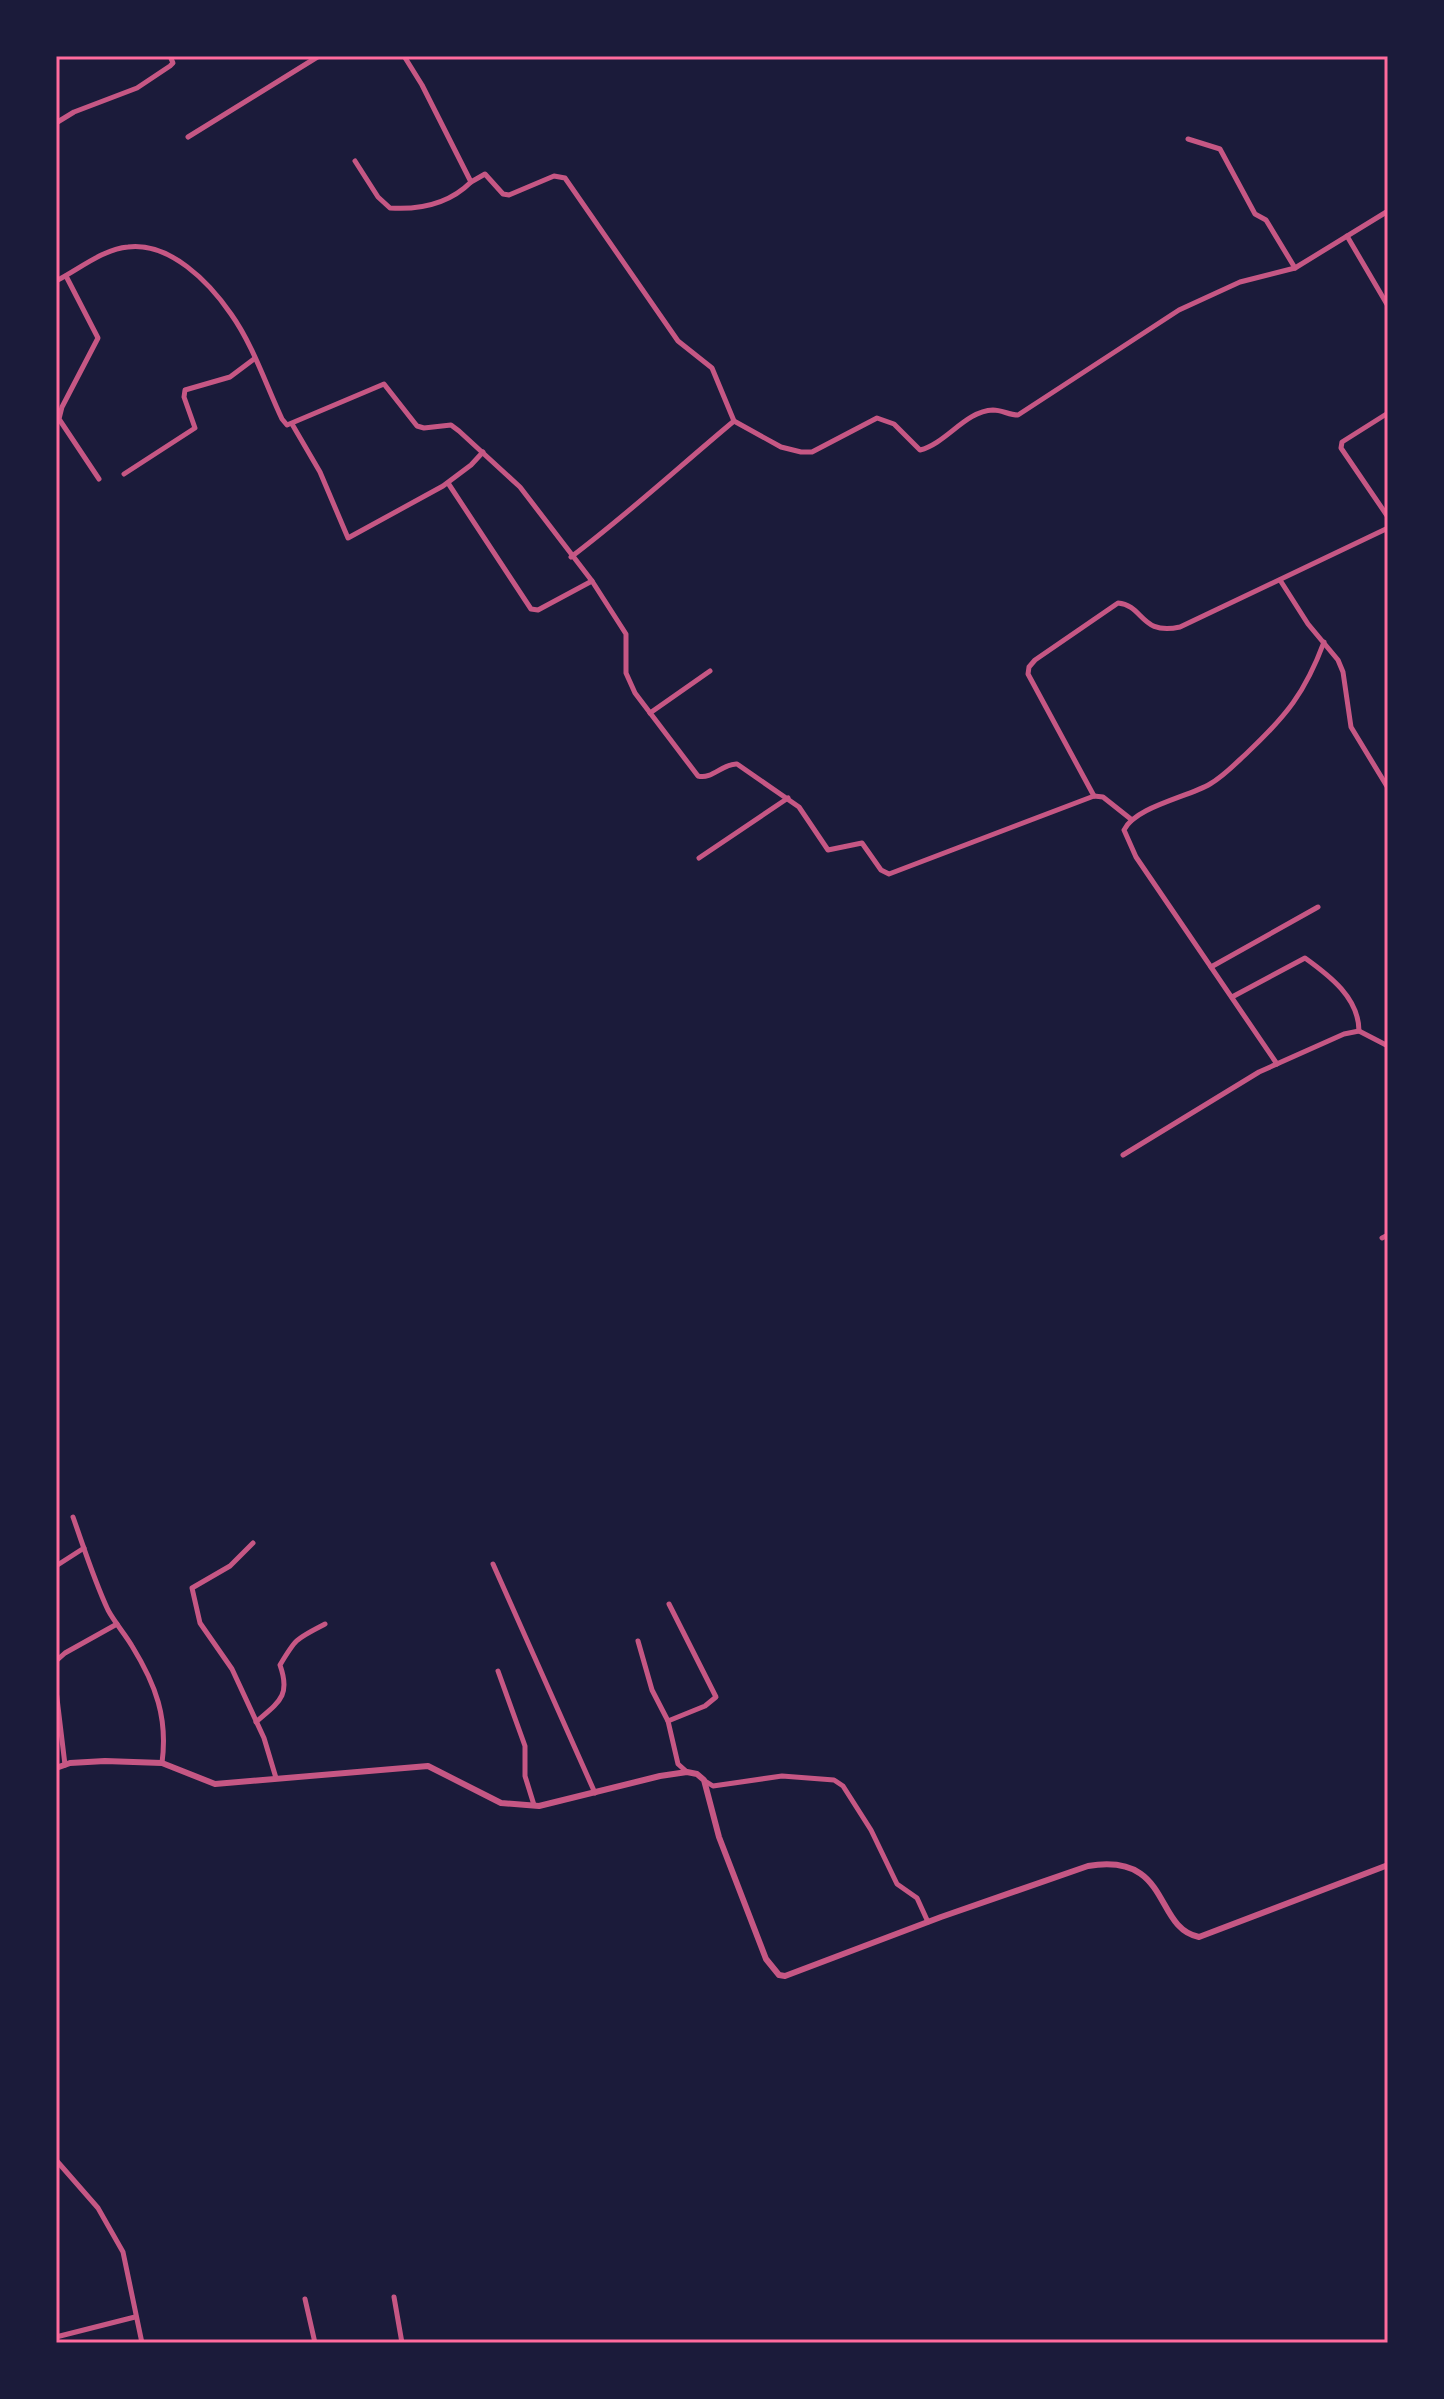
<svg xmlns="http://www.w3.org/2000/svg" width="1444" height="2399" viewBox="0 0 1444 2399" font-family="'Roboto Condensed',sans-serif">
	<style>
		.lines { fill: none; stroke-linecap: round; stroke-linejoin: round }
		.minor { stroke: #c65784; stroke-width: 5 }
		.tertiary { stroke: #c65784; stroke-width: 6 }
		.neatline { fill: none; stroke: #ff6b9d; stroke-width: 3 }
	</style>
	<rect width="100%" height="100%" fill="#1b1b3a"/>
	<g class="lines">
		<g class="minor">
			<path d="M404,56l18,29 49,97 14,-8 18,20 6,1 45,-19 11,2 113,163 34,27 22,53 47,26 20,5h11l65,-34 17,6 26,26c27,-7 45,-39 73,-40 9,0 16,5 25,5l161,-105 61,-28 55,-14 93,-57"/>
			<path d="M56,123l18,-11 63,-24 33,-22 3,-3 -3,-7"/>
			<path d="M188,137l131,-81"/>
			<path d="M1188,139l32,10 35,65 11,6 29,48"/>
			<path d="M355,161l23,36 12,11c31,2 59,-4 81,-26"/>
			<path d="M1347,236l41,70"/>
			<path d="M66,276l32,62 -36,69 -3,12 40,60"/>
			<path d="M56,281c22,-11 47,-32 72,-34 42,-5 81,35 103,67 22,31 35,71 51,105l5,6 97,-41 33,42 7,2 27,-3 8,6 61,56 72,94 34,53v39l9,20 63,83c14,4 25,-13 39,-12l62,43 29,43 34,-7 19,27 8,4 205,-78 9,1 29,23"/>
			<path d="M1388,413l-46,29 -1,6 47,69"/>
			<path d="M292,424l28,48 28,66 95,-52 28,-21 12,-13"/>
			<path d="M124,474l71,-46 -11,-31 1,-7 45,-13 24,-18"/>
			<path d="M448,483l83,126 7,1 54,-29"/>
			<path d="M571,557c57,-43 109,-91 163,-136"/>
			<path d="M1280,580l28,44 30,36 5,12 8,55 37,61"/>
			<path d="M650,713l60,-42"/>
			<path d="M1094,796l-66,-122 1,-7 6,-7 83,-57c26,2 22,33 62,24l208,-99"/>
			<path d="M699,858l89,-60"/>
			<path d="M1211,967l107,-60"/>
			<path d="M1232,997l73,-39c25,18 54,40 54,73"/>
			<path d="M1277,1064l-141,-207 -12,-27c11,-23 64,-33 86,-46 14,-8 26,-21 38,-32 38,-36 57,-59 76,-110"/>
			<path d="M1123,1155l136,-83 85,-38 15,-3 29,15"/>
			<path d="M1382,1238l6,-3"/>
			<path d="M73,1517c11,31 21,63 35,93 7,13 17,24 24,36 24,39 36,72 30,117"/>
			<path d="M253,1543l-23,23 -38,22 8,35 32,46 32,69 12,40"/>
			<path d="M493,1564l102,229"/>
			<path d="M56,1566l28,-18"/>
			<path d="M638,1641l14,49 16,31 10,43 9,8"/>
			<path d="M56,1661l9,-8 52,-29"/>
			<path d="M498,1671l27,75v30l9,29"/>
			<path d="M56,1690l9,75"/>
			<path d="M668,1721l37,-15 11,-9 -47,-93"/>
			<path d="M256,1722c23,-20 35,-26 24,-57 16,-27 16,-26 45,-41"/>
			<path d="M705,1781l8,5 69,-10 52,4 9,6 28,44 26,54 20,14 11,24"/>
			<path d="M56,2160l42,48 25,44 19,91"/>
			<path d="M394,2297l8,46"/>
			<path d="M305,2299l10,44"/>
			<path d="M56,2337l79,-20"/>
		</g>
		<path class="tertiary" d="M56,1768l14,-5 35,-2 57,2 53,21 213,-18 73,37 38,3 121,-30 27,-4 10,2 7,6 15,57 47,122 13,16 6,1 156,-59 147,-51c84,-14 65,62 111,71l189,-72"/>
	</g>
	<rect width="1444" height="2399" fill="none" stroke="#1b1b3a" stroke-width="116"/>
	<rect x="58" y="58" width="1328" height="2283" class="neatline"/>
</svg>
